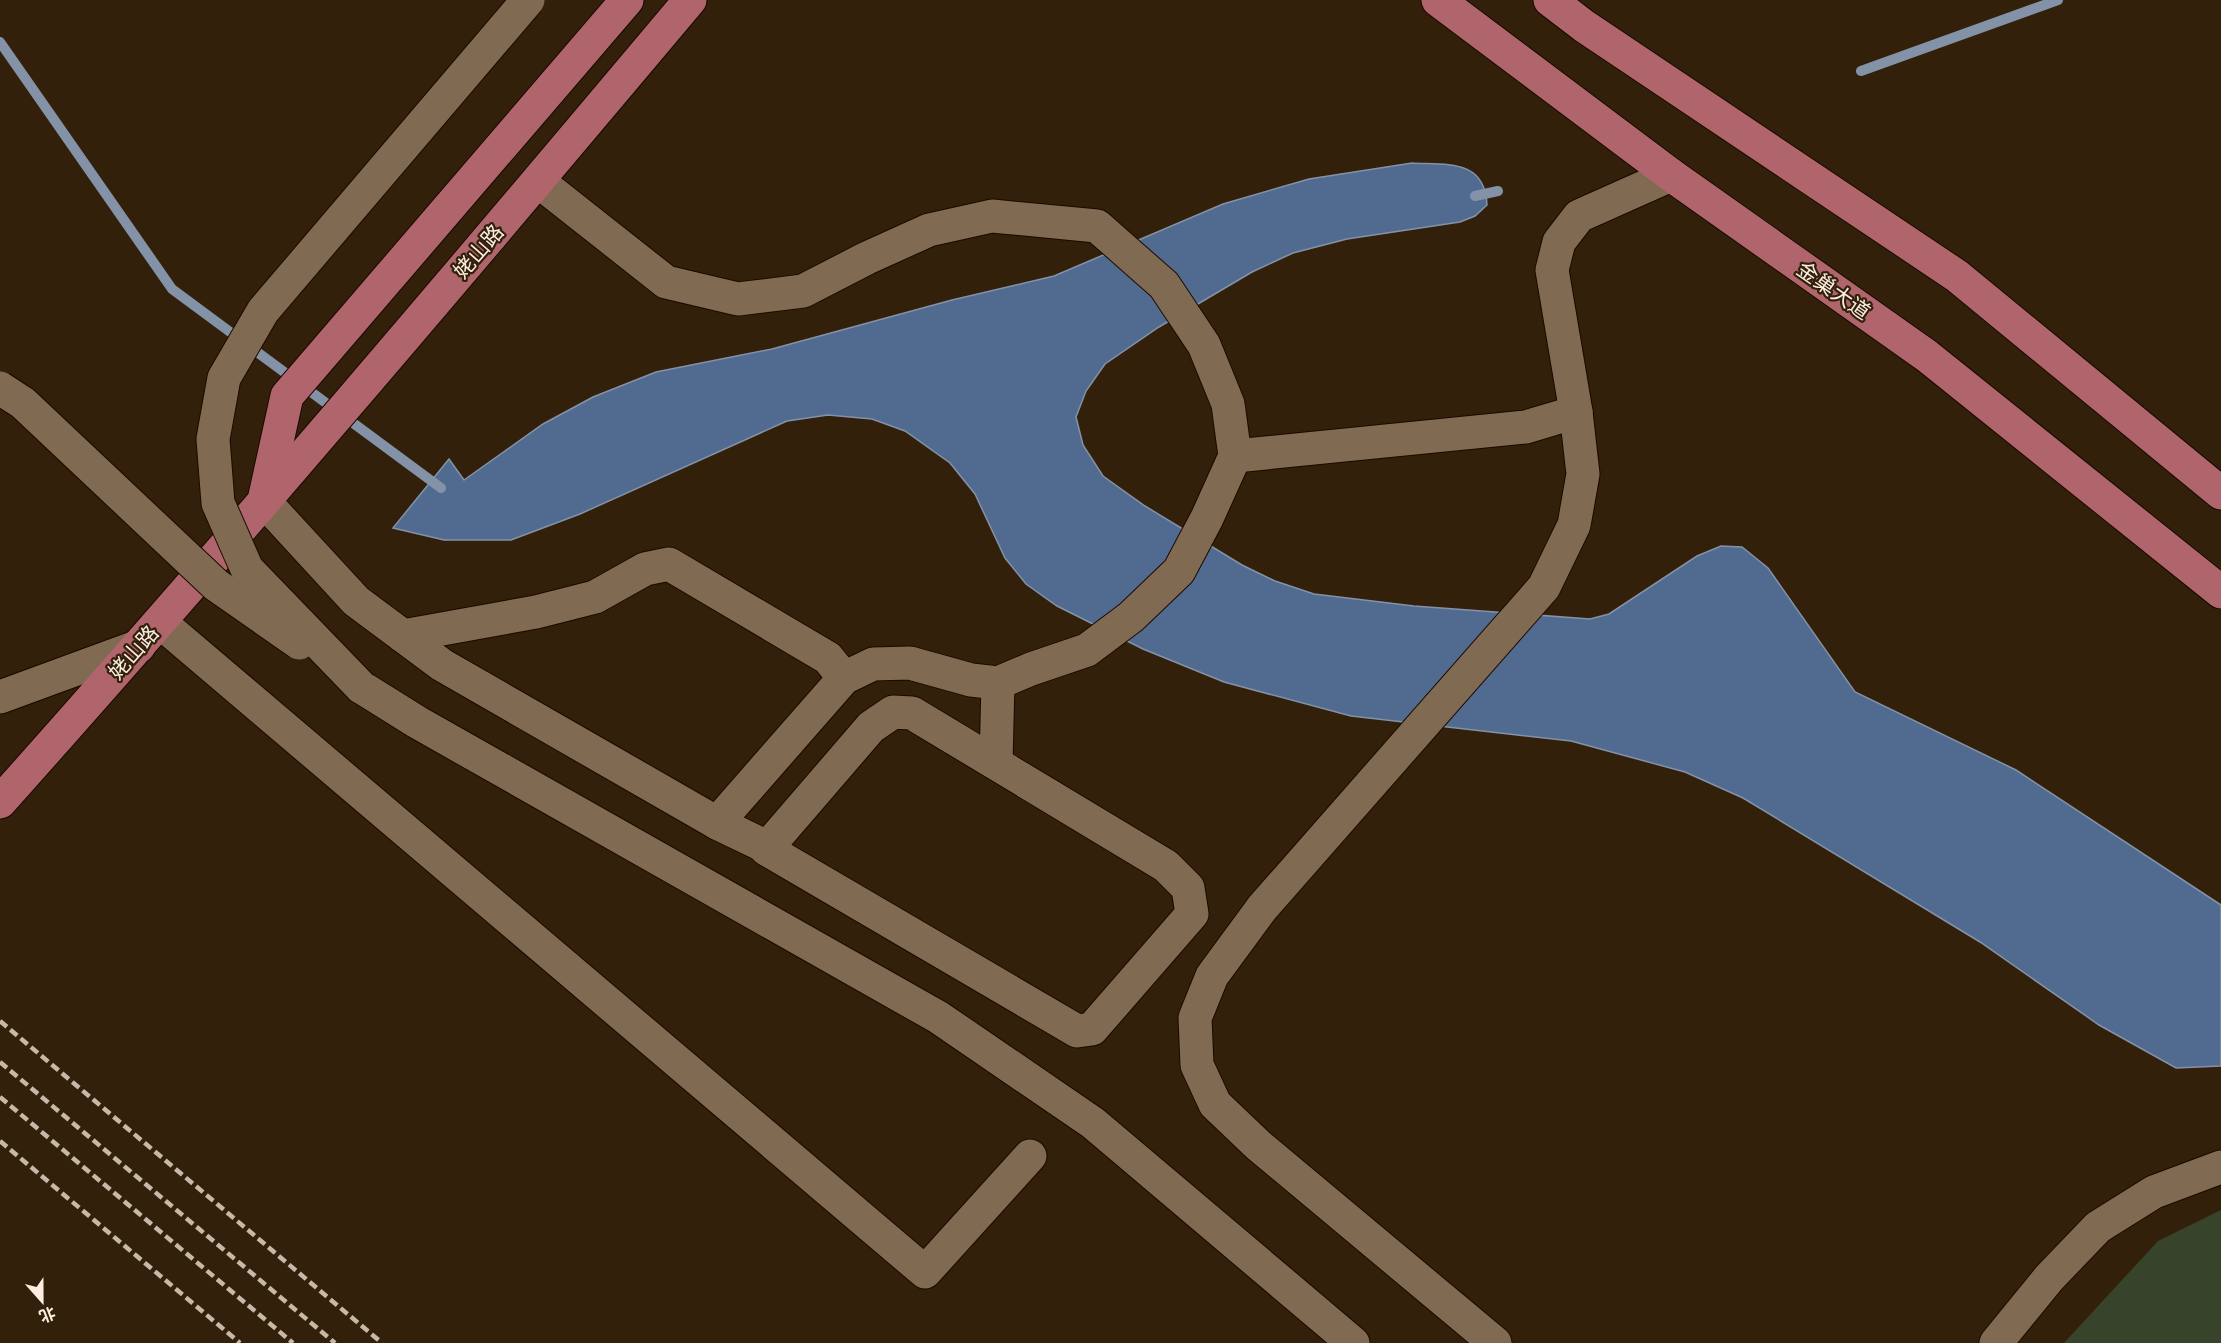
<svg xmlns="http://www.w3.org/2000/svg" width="2221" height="1343" viewBox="0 0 2221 1343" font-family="'Noto Sans','Noto Sans SC',sans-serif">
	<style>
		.green { fill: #37442b }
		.water { fill: #516b90; stroke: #8492a8; stroke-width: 1.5 }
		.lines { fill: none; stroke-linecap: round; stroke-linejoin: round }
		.stream { stroke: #8492a8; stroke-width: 10 }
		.minor-casing { stroke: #1a0900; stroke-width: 35 }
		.major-casing { stroke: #1a0900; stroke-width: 35 }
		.minor { stroke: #806a52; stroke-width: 33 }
		.major { stroke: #b0656d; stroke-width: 33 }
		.rail { stroke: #c7b8a9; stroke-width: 4.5; stroke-dasharray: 9 4.5; stroke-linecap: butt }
		.minor-bridge-casing { stroke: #1a0900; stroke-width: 35; stroke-linecap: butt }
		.minor-bridge { stroke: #806a52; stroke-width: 33 }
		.labels { text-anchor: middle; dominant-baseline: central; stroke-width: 4.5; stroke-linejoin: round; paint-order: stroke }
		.street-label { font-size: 21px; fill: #fbeee1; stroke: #33200a }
	</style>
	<rect width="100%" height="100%" fill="#33200a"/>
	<path class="green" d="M2221,1210v133h-157l94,-102z"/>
	<path class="water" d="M1412,163c36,2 73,-4 75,42l-12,11 -15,6 -113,17 -54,14 -41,19 -93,55 -54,37 -19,27 -10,26 7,28 20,31 42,30 97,59 33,16 39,13 100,12 176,13 19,-5 88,-58 24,-10 21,1 26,21 87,124 161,78 205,135v161l-45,2 -77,-43 -119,-83 -237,-144 -58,-26 -114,-31 -220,-25 -127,-34 -81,-33 -86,-43 -31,-22 -21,-26 -30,-64 -25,-31 -45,-32 -33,-12 -44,-4 -41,6 -207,93 -69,26h-67l-51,-12 56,-69 15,21 79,-56 50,-27 63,-25 116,-23 180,-49 102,-24 169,-72 86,-25z"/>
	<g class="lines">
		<g class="stream">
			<path d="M0,42l172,247 269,199"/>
			<path d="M1861,71l197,-71"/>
			<path d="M1475,196l23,-5"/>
		</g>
		<g class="minor-casing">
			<g id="minor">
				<path d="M1235,456l291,-29 50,-15"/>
				<path d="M264,501l92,100 86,64 275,158 127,-145 29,-14 37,-1 61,17 27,3 33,-14 56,-19 44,-33 48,-46 28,-53 28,-62 -7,-52 -24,-59 -40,-60 -67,-59 -105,-10 -63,14 -62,28 -64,33 -65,8 -72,-17 -128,-101"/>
				<path d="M160,622l765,650 105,-116"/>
				<path d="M403,636l133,-24 59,-15 50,-28 24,-5 159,94 16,20"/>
				<path d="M361,687l56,35 521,295 155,106 260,220"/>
				<path d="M0,697l139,-51"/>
				<path d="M893,712l19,1 254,153 22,22 4,26 -100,115 -15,2 -311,-182 105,-122z"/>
				<path d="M996,763l2,-80"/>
				<path d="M717,823l50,24"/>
				<path d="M1495,1343l-237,-198 -43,-41 -18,-39 -2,-47 17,-42 50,-68 282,-321 30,-62 9,-51 -7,-62 -24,-142 7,-28 20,-26 92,-41"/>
				<path d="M1996,1343l53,-65 49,-51 56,-35 67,-25"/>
			</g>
		</g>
		<g class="major-casing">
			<g id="major">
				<path d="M1438,0l233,175 256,181 294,236"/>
				<path d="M1550,0l34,26 373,250 264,217"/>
				<path d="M265,496l22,-100 340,-396"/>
				<path d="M0,802c235,-263 463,-532 690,-802"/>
			</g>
		</g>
		<use href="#minor" class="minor"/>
		<use href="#major" class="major"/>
		<g class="rail">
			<path d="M0,1021l382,322"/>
			<path d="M0,1062l335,281"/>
			<path d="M0,1097l293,246"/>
			<path d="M0,1141l240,202"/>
		</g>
		<g class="minor-bridge-casing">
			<g id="minor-bridge">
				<path d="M0,388l23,15 193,182 83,58"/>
				<path d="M361,687l-114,-118 -29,-66 -5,-64 11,-61 39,-67 265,-311"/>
			</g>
		</g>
		<use href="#minor-bridge" class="minor-bridge"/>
	</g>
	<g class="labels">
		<g class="street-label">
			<text transform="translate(478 251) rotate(-49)">姥山路</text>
			<text transform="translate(1834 290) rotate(35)">金巢大道</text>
			<text transform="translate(133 652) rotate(-49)">姥山路</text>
		</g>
	</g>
	<g transform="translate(42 1301) rotate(159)" stroke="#33200a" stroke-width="4.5" paint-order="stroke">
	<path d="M0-4.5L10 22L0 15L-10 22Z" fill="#fbeee1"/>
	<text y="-9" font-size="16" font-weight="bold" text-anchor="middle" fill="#fbeee1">北</text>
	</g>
</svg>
